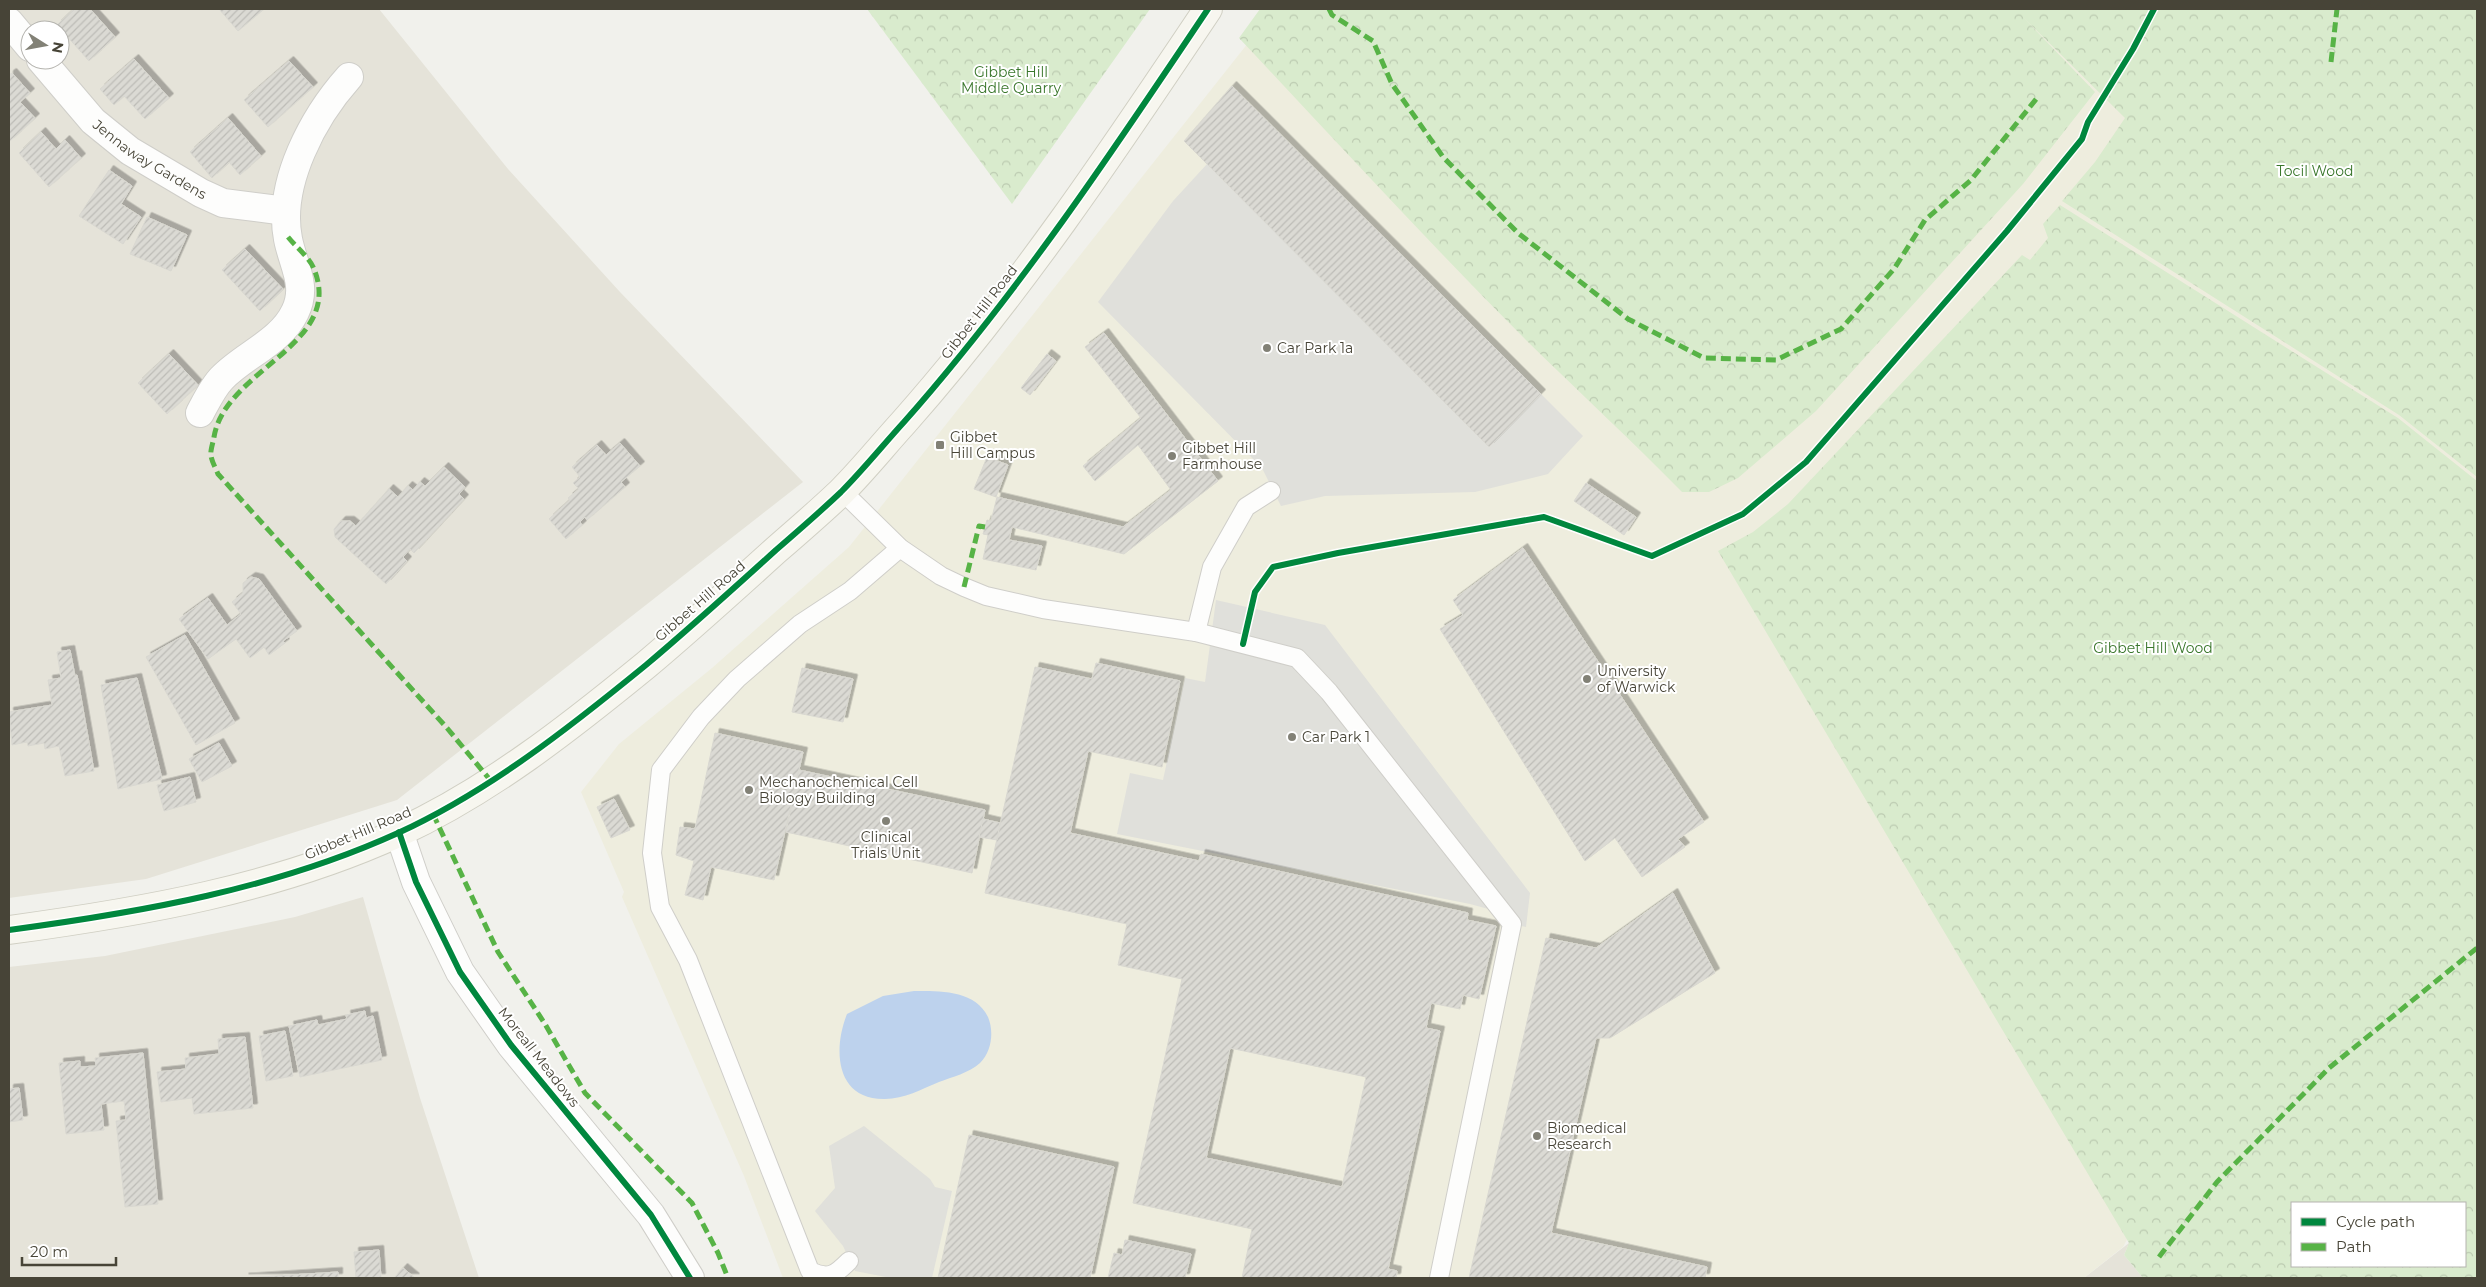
<svg xmlns="http://www.w3.org/2000/svg" width="2486" height="1287" viewBox="0 0 2486 1287" font-family="Montserrat,sans-serif">
	<style>
		.residential { fill: #e5e3d9; fill-rule: evenodd }
		.education { fill: #eeedde }
		.forest { fill: url(#forest-crowns); fill-rule: evenodd }
		.parking { fill: #e0e0db }
		.water { fill: #bdd2ed }
		.building { fill: url(#building-hatch); stroke: #d9d8d1; fill-rule: evenodd; filter: url(#shadow) }
		.lines { fill: none; stroke-linecap: round; stroke-linejoin: round }
		.lane-casing { stroke: #cfcec9; stroke-width: 20 }
		.street-casing { stroke: #cfcec9; stroke-width: 30 }
		.secondary-casing { stroke: #d0cfc3; stroke-width: 30 }
		.lane { stroke: #fdfdfc; stroke-width: 18 }
		.street { stroke: #fdfdfc; stroke-width: 28 }
		.secondary { stroke: #f7f6ef; stroke-width: 28 }
		.quiet { stroke: #57b346; stroke-width: 5; stroke-dasharray: 10 5; stroke-linecap: butt }
		.cycleway-casing { stroke: #fff; stroke-width: 9 }
		.cycleway { stroke: #00873e; stroke-width: 6 }
		.poi-dot { fill: #828176; stroke: #fff; stroke-width: 2 }
		.labels { text-anchor: middle; dominant-baseline: central; stroke-width: 4; stroke-linejoin: round; paint-order: stroke }
		.park-label { font-size: 14px; fill: #3a772c; stroke: #fff }
		.street-label { font-size: 14px; fill: #474437; stroke: #fff }
		.poi-label { font-size: 14px; fill: #474437; stroke: #fff; text-anchor: start }
	</style>
	<defs>
		<pattern id="forest-crowns" width="20" height="18" patternUnits="userSpaceOnUse" patternTransform="scale(1.25)"><rect width="20" height="18" fill="#d9ebcd"/><path d="M2 6a3 3 0 1 1 6 0M12 15a3 3 0 1 1 6 0" fill="none" stroke="#bccbb1"/></pattern>
		<pattern id="building-hatch" width="6" height="6" patternUnits="userSpaceOnUse" patternTransform="scale(1.25)"><rect width="6" height="6" fill="#dbdad4"/><path d="M-1 1l2-2M0 6l6-6M5 7l2-2" fill="none" stroke="#bdbcb7"/></pattern>
		<filter id="shadow"><feDropShadow dx="4.5" dy="-4.5" stdDeviation="0" flood-color="#0004"/></filter>
	</defs>
	<rect width="100%" height="100%" fill="#f1f1ec"/>
	<g class="residential">
		<path d="M9,9h370l129,160 112,123 183,190 -406,318 -251,79 -137,19zM30,30h30v30h-30z"/>
		<path d="M363,897l57,201 59,180h-470v-311l96,-11 190,-39z"/>
		<path d="M2129,1243l-5,12 19,23h-59z"/>
	</g>
	<path class="education" d="M1275,9h1202v577l-354,661 -39,31h-1301l-39,-102 -122,-279 2,-5 -43,-100 38,-48 93,-76 137,-121z"/>
	<g class="forest">
		<path d="M867,9h283l-138,195z"/>
		<path d="M1260,9h1217v468l-78,-62 -337,-214 33,-39 30,-44 -104,-103 74,77 -72,92 -207,227 -78,67 -29,14h-27c-50,-51 -103,-100 -154,-150 -99,-99 -193,-202 -289,-304z"/>
		<path d="M2060,205l338,213 79,63v797h-334l-19,-23 5,-12 -411,-692 35,-19 35,-28 234,-249 8,5 18,-22 -5,-14zM2292,1203h173v63h-173z"/>
	</g>
	<g class="parking">
		<path d="M1207,164l282,282 52,-52 42,42 -35,38 -73,18 -150,4 -44,10 -19,-38 -164,-166 75,-101z"/>
		<path d="M1216,600l109,25 205,268 -4,34 -14,-3 -20,-14 -22,-6 -353,-70 13,-61 33,7 22,-102 20,4z"/>
		<path d="M864,1126l66,53 5,8 17,4 -20,87h-41l-36,-7 -12,-25 -28,-35 20,-23 -6,-42z"/>
	</g>
	<path class="water" d="M914,991c26,0 61,-1 74,26 6,14 4,34 -8,46 -11,10 -28,14 -41,19 -17,7 -35,17 -54,17 -50,1 -52,-50 -38,-85l36,-18z"/>
	<g class="building">
		<path d="M74,9h16l25,28 -26,24 -32,-36z"/>
		<path d="M219,9h45l-26,22z"/>
		<path d="M134,59l35,39 -24,21 -21,-23 -10,9 -14,-16z"/>
		<path d="M289,61l24,26 -45,40 -24,-27z"/>
		<path d="M12,73l18,20 -10,9 15,16 -26,24v-67z"/>
		<path d="M1232,86l309,308 -52,53 -305,-306z"/>
		<path d="M228,118l33,38 -21,19 -11,-13 -17,16 -22,-26z"/>
		<path d="M41,132l15,17 9,-9 16,18 -32,29 -30,-34z"/>
		<path d="M109,170l23,16 -11,18 20,13 -18,27 -44,-28z"/>
		<path d="M147,217l40,18 -16,36 -41,-17z"/>
		<path d="M245,249l38,40 -23,22 -38,-41z"/>
		<path d="M1104,333l114,148 -94,73 -112,-27 -3,13 33,6 -6,24 -53,-11 5,-24 -5,-1 4,-14 4,1 6,-24 126,30 48,-37 -33,-45 -43,36 -12,-15 58,-48 -56,-71z"/>
		<path d="M169,354l29,31 -31,29 -29,-31z"/>
		<path d="M1047,354l9,7 -26,34 -9,-7z"/>
		<path d="M620,443l20,23 -19,16 4,5 -38,33 -2,-3 -5,5 2,3 -16,14 -17,-20 21,-19 -2,-2 11,-9 -6,-6 7,-6 -8,-10 25,-22 9,10z"/>
		<path d="M987,457l21,8 -12,32 -22,-8z"/>
		<path d="M444,467l21,20 -6,7 5,5 -50,54 -4,-4 -7,8 4,4 -21,23 -51,-47 -1,-8 7,-8h9l6,5 33,-37 9,8 10,-11 5,4 7,-8 5,4z"/>
		<path d="M1586,483l50,34 -12,18 -50,-34z"/>
		<path d="M1523,548l181,274 -26,17 7,8 -43,30 -27,-39 -30,23 -145,-232 23,-14 -10,-15z"/>
		<path d="M251,577l8,2 38,52 -14,10 2,2 -16,12 -5,-8 -14,11 -14,-19 -28,20 -29,-40 29,-21 19,27 14,-11 -9,-12 11,-9v-10z"/>
		<path d="M185,635l50,88 -39,22 -50,-88z"/>
		<path d="M70,650l5,26 2,-1 17,96 -29,5 -6,-30 -14,3 -1,-6 -16,3 -1,-4 -15,3 -3,-33 43,-7 -4,-25 13,-2 -4,-26z"/>
		<path d="M1096,663l84,18 -18,86 -74,-16 -18,82 129,28 2,-7 267,59 -1,7 29,6 -17,73 -16,-4 -3,14 -29,-6 -5,25 14,3 -52,238 9,2 -1,7h-154l10,-49 -119,-26 49,-224 -64,-14 9,-41 -142,-31 50,-226 57,12zM1230,1048l136,29 -24,110 -136,-29z"/>
		<path d="M802,668l51,11 -10,43 -51,-10z"/>
		<path d="M137,678l25,101 -44,10 -17,-104z"/>
		<path d="M715,733l88,19 -29,128 -63,-13 -8,33 -18,-5 9,-34 -18,-6 4,-28 15,2z"/>
		<path d="M219,743l13,23 -30,16 -13,-23z"/>
		<path d="M799,770l186,40 -13,63 -186,-41z"/>
		<path d="M190,777l6,25 -32,9 -7,-26z"/>
		<path d="M614,799l16,31 -19,8 -14,-31z"/>
		<path d="M983,819l17,4 -3,17 -18,-3z"/>
		<path d="M1673,893l42,80 -105,65h-14l-45,195 156,34 -2,11h-236l77,-340 50,10z"/>
		<path d="M365,1011l1,7 7,-2 9,44 -82,17 -11,-51 28,-6 1,5 29,-6 -1,-4z"/>
		<path d="M285,1031l8,45 -27,5 -7,-45z"/>
		<path d="M245,1037l8,71 -59,6 -2,-16 -31,4 -4,-30 29,-3 -1,-11 34,-4 -1,-15z"/>
		<path d="M143,1053l15,151 -33,3 -9,-86 10,-1 -2,-19 -23,3 3,26 -38,4 -7,-71 21,-2v6l16,-1 -1,-8z"/>
		<path d="M19,1088l4,32 -14,2v-33z"/>
		<path d="M969,1135l145,32 -24,111h-152z"/>
		<path d="M1125,1240l66,14 -6,24h-77l6,-25 8,2z"/>
		<path d="M379,1250l2,28h-25l-2,-26z"/>
		<path d="M403,1268l12,10h-21z"/>
		<path d="M338,1272v6h-94z"/>
	</g>
	<g class="lines">
		<g class="lane-casing">
			<g id="lane">
				<path d="M842,491l58,57 41,28 23,11 22,9 57,13 153,23 101,26 32,34 183,232 -73,354"/>
				<path d="M1196,632l16,-65 34,-60 25,-16"/>
				<path d="M849,1261c-14,14 -20,19 -39,10l-122,-311 -28,-53 -8,-54 9,-83 40,-53 36,-38 63,-55 50,-33 50,-43"/>
			</g>
		</g>
		<g class="street-casing">
			<g id="street">
				<path d="M9,22l21,25"/>
				<path id="s1" d="M41,60l52,61 37,30 71,42 22,10 63,8"/>
				<path d="M200,413c6,-11 13,-26 22,-35 22,-23 59,-36 73,-66 13,-26 -2,-47 -7,-73 -11,-56 26,-123 61,-162"/>
				<path d="M399,832l17,50 44,90 51,73 140,170 39,63"/>
			</g>
		</g>
		<g class="secondary-casing">
			<path id="secondary" d="M9,930c133,-18 266,-41 389,-97 91,-42 171,-105 248,-168 44,-37 87,-76 130,-115 22,-19 44,-38 65,-58 22,-22 42,-47 63,-70 114,-129 209,-271 304,-413"/>
		</g>
		<use href="#lane" class="lane"/>
		<use href="#street" class="street"/>
		<use href="#secondary" class="secondary"/>
		<g class="quiet">
			<path d="M1329,9l3,6 41,26 19,43 51,73 75,76 110,86 76,39 72,2 65,-31 53,-60 31,-49 46,-40 66,-82"/>
			<path d="M2331,62l6,-53"/>
			<path d="M288,237c8,10 22,21 26,32 31,76 -89,100 -100,168 -1,6 -4,14 -3,19 1,6 5,13 7,18l229,254 44,53"/>
			<path d="M964,587l15,-61 6,1"/>
			<path d="M433,814l65,138 47,72 40,69 107,110 26,50 10,25"/>
			<path d="M2159,1257l58,-75 112,-114 148,-120"/>
		</g>
		<g class="cycleway-casing">
			<g id="cycleway">
				<path d="M1243,644l12,-52 18,-25 65,-14 206,-36 108,39 91,-42 63,-52 201,-231 75,-92 6,-17 45,-73 21,-40"/>
				<path d="M399,832l17,50 44,90 51,73 140,170 39,63"/>
				<path d="M9,930c133,-18 266,-41 389,-97 91,-42 171,-105 248,-168 44,-37 87,-76 130,-115 22,-19 44,-38 65,-58 22,-22 42,-47 63,-70 114,-129 209,-271 304,-413"/>
			</g>
		</g>
		<use href="#cycleway" class="cycleway"/>
	</g>
	<g class="poi-dot">
		<circle cx="1267" cy="348" r="5"/>
		<rect x="935" y="440" width="10" height="10" rx="2.5"/>
		<circle cx="1172" cy="456" r="5"/>
		<circle cx="1587" cy="679" r="5"/>
		<circle cx="1292" cy="737" r="5"/>
		<circle cx="749" cy="790" r="5"/>
		<circle cx="886" cy="821" r="5"/>
		<circle cx="1537" cy="1136" r="5"/>
	</g>
	<g class="labels">
		<g class="park-label">
			<text x="1011" y="72">Gibbet Hill<tspan x="1011" dy="16">Middle Quarry</tspan></text>
			<text x="2315" y="171">Tocil Wood</text>
			<text x="2153" y="648">Gibbet Hill Wood</text>
		</g>
		<g class="street-label">
			<text stroke="none"><textPath href="#s1" startOffset="149">Jennaway Gardens</textPath></text>
			<text transform="translate(979 312) rotate(-52)">Gibbet Hill Road</text>
			<text transform="translate(700 601) rotate(-41)">Gibbet Hill Road</text>
			<text transform="translate(358 833) rotate(-23)">Gibbet Hill Road</text>
			<text transform="translate(539 1057) rotate(52)">Moreall Meadows</text>
		</g>
		<g class="poi-label">
			<text x="1277" y="348">Car Park 1a</text>
			<text x="950" y="437">Gibbet<tspan x="950" dy="16">Hill Campus</tspan></text>
			<text x="1182" y="448">Gibbet Hill<tspan x="1182" dy="16">Farmhouse</tspan></text>
			<text x="1597" y="671">University<tspan x="1597" dy="16">of Warwick</tspan></text>
			<text x="1302" y="737">Car Park 1</text>
			<text x="759" y="782">Mechanochemical Cell<tspan x="759" dy="16">Biology Building</tspan></text>
			<text x="886" y="837" text-anchor="middle">Clinical<tspan x="886" dy="16">Trials Unit</tspan></text>
			<text x="1547" y="1128">Biomedical<tspan x="1547" dy="16">Research</tspan></text>
		</g>
	</g>
	<rect width="2486" height="1287" fill="none" stroke="#474437" stroke-width="20"/>
	<rect x="2291" y="1202" width="175" height="65" fill="#ffffff" stroke="#b5b4af"/>
	<rect x="2301" y="1218" width="25" height="8" fill="#00873e" stroke="#b5b4af"/>
	<text x="2336" y="1227" font-size="15" fill="#474437">Cycle path</text>
	<rect x="2301" y="1243" width="25" height="8" fill="#57b346" stroke="#b5b4af"/>
	<text x="2336" y="1252" font-size="15" fill="#474437">Path</text>
	<g transform="translate(45 45) rotate(101)"><circle r="24" fill="#ffffff" stroke="#b5b4af"/>
	<path d="M0-4L9 19L0 12L-9 19Z" fill="#828176"/>
	<text y="-8" font-size="14" font-weight="bold" text-anchor="middle" fill="#474437">N</text>
	</g>
	<path d="M22 1257v8h94v-8" fill="none" stroke="#474437" stroke-width="2.5"/>
	<text x="30" y="1257" font-size="15" fill="#474437" stroke="#ffffff" stroke-width="4" paint-order="stroke">20 m</text>
</svg>
